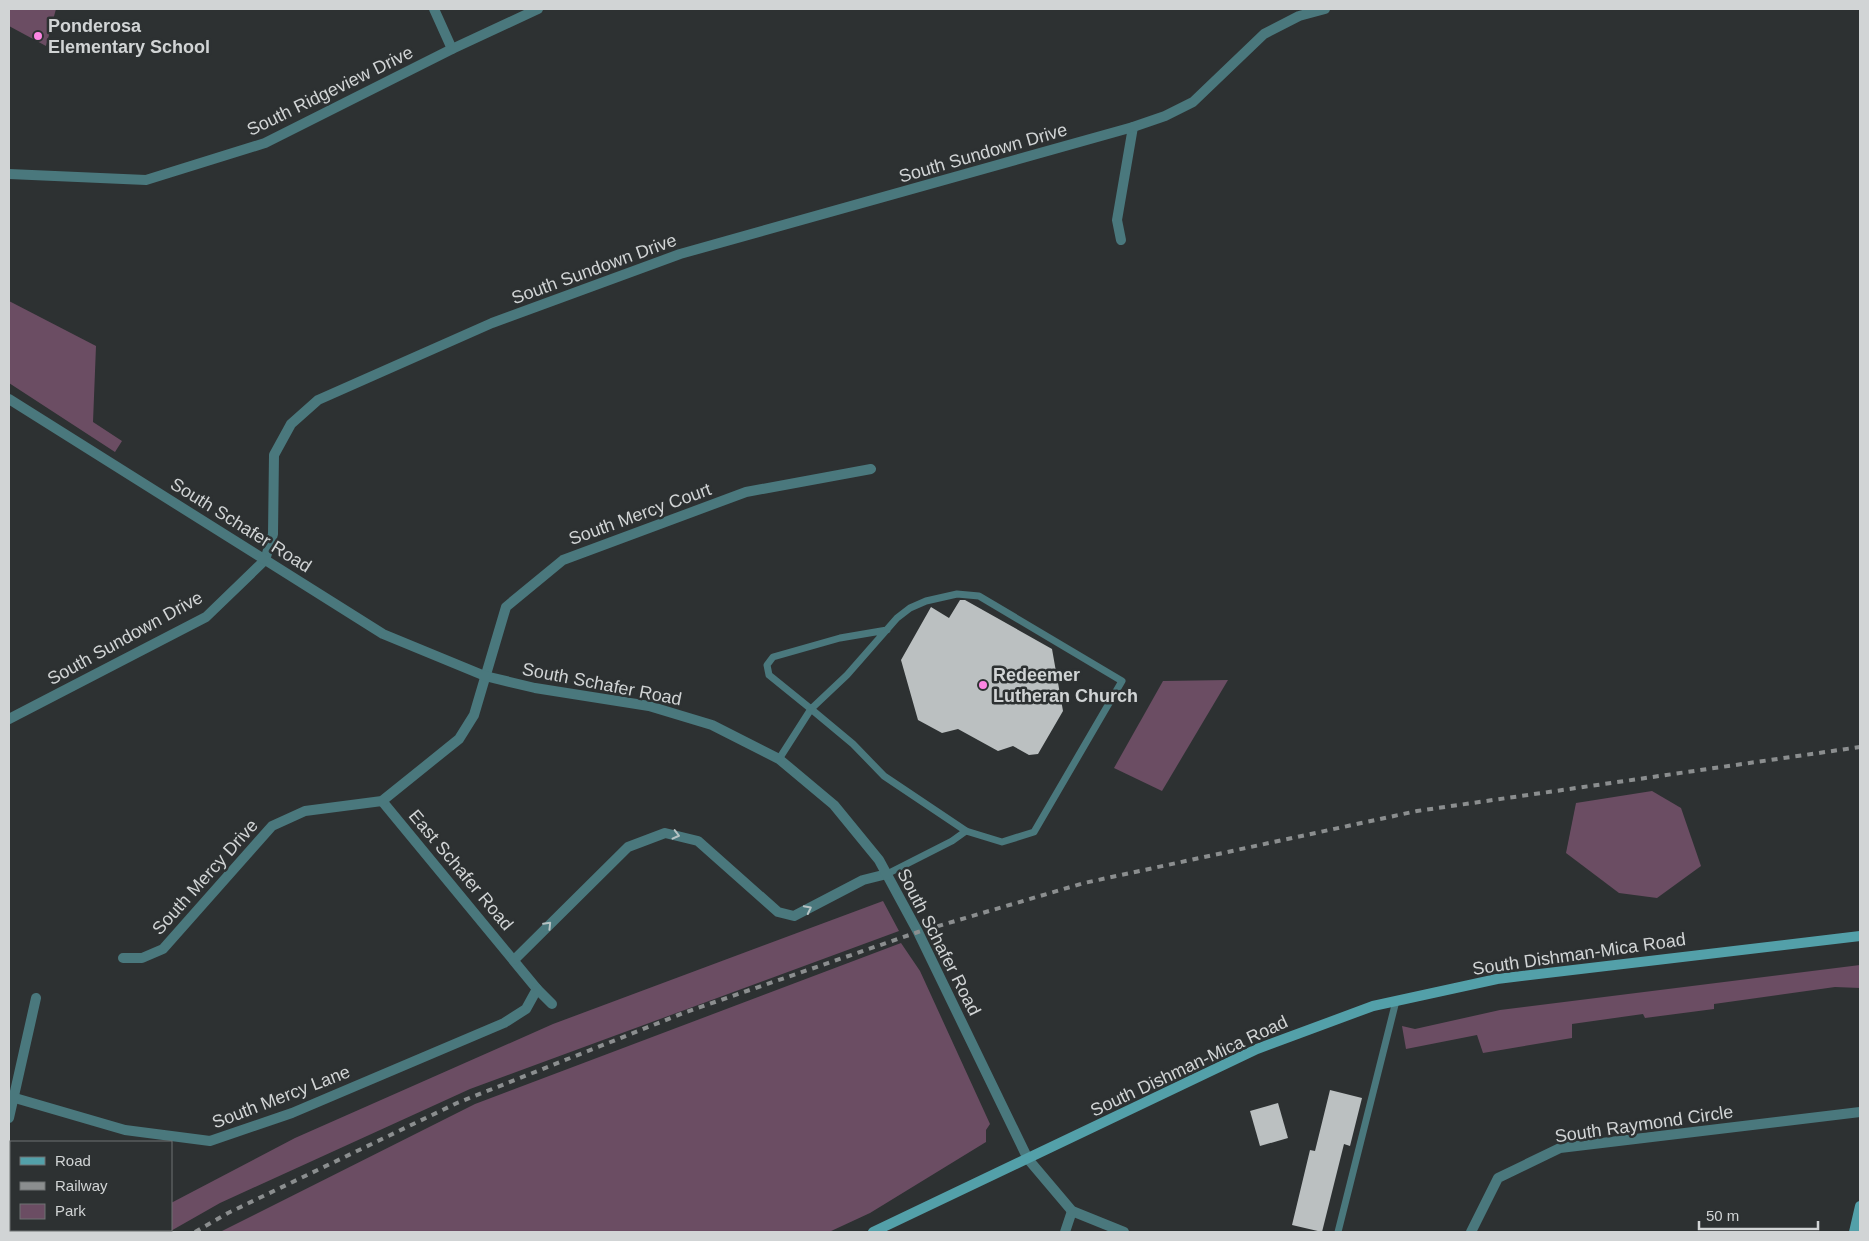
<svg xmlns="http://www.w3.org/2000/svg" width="1869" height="1241" viewBox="0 0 1869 1241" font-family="Helvetica,sans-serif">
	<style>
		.green { fill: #6b4d63 }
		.building { fill: #bbc0c1 }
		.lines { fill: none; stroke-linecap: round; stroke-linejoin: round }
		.service { stroke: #4a787d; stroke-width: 7 }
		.minor { stroke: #4a787d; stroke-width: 10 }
		.tertiary { stroke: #4a787d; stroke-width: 10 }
		.secondary { stroke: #53a0a9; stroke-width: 10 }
		.rail { stroke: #8b8e8f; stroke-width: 4; stroke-dasharray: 6 6; stroke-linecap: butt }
		.oneway { stroke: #b6c2c3 }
		.poi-dot { fill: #fd86e3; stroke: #2d3132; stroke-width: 2 }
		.labels { text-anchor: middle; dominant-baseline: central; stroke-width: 5; stroke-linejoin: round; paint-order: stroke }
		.poi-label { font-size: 18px; font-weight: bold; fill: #d1d4d5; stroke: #2d3132; text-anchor: start }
		.street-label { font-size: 18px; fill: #d1d4d5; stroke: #2d3132 }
	</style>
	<rect width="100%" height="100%" fill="#2d3132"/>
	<g class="green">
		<path d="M9,9h47l-10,37 -37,-20z"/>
		<path d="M9,301l87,45 -3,76 29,19 -7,11 -106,-69z"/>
		<path d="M1228,680l-66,111 -48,-23 49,-87z"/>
		<path d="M1652,791l29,17 20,58 -44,32 -38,-5 -53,-40 10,-50z"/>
		<path d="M883,901l16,30 -429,158 -250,114 -51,29h-53l5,-2h50v-27l124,-65 258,-114z"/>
		<path d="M901,943l19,28 70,153 -4,6v12l-116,71 -41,19h-609l255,-128z"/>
		<path d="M1860,965v23l-25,-1 -121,17v5l-69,9 -2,-4 -71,10v14l-89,15 -6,-18 -71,14 -4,-23 13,3 85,-19z"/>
	</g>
	<g class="building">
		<path d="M960,600h5l87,49 11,62 -25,43 -9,1 -16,-9 -15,5 -40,-22 -16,4 -24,-13 -17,-60 30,-53 18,11z"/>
		<path d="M1330,1090l32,8 -12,48 -6,-2 -22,88 -30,-7 18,-75 5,1z"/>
		<path d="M1278,1103l10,35 -28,8 -10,-35z"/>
	</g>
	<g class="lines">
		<g class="service">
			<path d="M887,630l-47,8 -67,19 -6,8 2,10 42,34 36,-34 50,-57 13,-10 16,-7 31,-7 22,2 143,85 -88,151 -32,10 -36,-11"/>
			<path d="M779,759l32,-50 42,35 31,32 82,55 -14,10 -65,33"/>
			<path d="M1338,1232l58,-231"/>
		</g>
		<g class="minor">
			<path d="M434,9l18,40"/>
			<path d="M9,174l137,6 119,-37 187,-94 86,-40"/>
			<path d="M1121,240l-4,-20 16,-93"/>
			<path d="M9,719l197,-102 59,-57 8,-26 1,-79 17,-31 27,-24 174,-77 188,-69 453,-127 32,-11 28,-14 71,-68 35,-18 26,-7"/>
			<path d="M382,801l155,188 15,15"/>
			<path d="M123,958h19l21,-9 109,-123 33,-15 77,-10 77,-62 15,-24 32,-108 57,-47 183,-68 125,-23"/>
			<path d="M514,960l114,-113 37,-14 33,8 80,71 16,4 69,-36 24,-6"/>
			<path d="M15,1098l110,32 85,11 82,-28 212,-90 22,-14 11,-20"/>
			<path d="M9,1118l27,-120"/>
			<path d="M1065,1232l7,-21"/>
			<path d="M1471,1232l27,-54 62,-30 300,-36"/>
		</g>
		<path class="tertiary" d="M9,399l374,235 102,42 50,12 114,18 63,19 67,34 55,46 45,55 39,72 110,227 44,52 52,21"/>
		<g class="secondary">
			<path d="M873,1232l384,-183 116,-43 124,-27 363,-43"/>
			<path d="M1854,1232l6,-26"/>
		</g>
		<path class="rail" d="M195,1232l33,-19 229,-110 229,-91 232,-80 166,-49 333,-72 443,-64"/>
	</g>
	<defs><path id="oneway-chevron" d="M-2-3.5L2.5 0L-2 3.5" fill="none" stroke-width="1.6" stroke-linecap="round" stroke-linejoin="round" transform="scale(1.25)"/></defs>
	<g class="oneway">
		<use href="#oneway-chevron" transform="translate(676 835) rotate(14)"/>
		<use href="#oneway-chevron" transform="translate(808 909) rotate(-27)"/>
		<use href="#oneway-chevron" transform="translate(548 925) rotate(-46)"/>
	</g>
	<g class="poi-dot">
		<circle cx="38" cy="36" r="5"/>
		<circle cx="983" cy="685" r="5"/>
	</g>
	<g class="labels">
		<g class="poi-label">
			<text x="48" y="26">Ponderosa<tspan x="48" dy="21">Elementary School</tspan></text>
			<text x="993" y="675">Redeemer<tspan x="993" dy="21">Lutheran Church</tspan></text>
		</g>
		<g class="street-label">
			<text transform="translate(330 91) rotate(-26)">South Ridgeview Drive</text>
			<text transform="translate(983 153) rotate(-16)">South Sundown Drive</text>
			<text transform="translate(594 269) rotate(-20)">South Sundown Drive</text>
			<text transform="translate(640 514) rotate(-20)">South Mercy Court</text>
			<text transform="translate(241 525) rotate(32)">South Schafer Road</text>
			<text transform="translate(125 638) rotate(-29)">South Sundown Drive</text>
			<text transform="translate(602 684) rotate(11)">South Schafer Road</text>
			<text transform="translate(461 870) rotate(50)">East Schafer Road</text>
			<text transform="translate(205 877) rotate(-48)">South Mercy Drive</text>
			<text transform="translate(939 942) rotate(63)">South Schafer Road</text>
			<text transform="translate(1579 954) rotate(-8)">South Dishman-Mica Road</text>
			<text transform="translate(1189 1066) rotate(-25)">South Dishman-Mica Road</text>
			<text transform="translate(281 1097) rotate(-21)">South Mercy Lane</text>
			<text transform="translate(1644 1124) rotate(-8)">South Raymond Circle</text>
		</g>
	</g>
	<rect width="1869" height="1241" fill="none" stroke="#d1d4d5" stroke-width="20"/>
	<rect x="10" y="1141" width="162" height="90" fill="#2d3132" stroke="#6f7273"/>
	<rect x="20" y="1157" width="25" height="8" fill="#53a0a9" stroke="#6f7273"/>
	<text x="55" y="1166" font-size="15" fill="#d1d4d5">Road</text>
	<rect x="20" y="1182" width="25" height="8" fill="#8b8e8f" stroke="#6f7273"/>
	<text x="55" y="1191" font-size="15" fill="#d1d4d5">Railway</text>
	<rect x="20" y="1204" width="25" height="15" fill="#6b4d63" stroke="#6f7273"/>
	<text x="55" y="1216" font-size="15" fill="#d1d4d5">Park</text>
	<path d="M1699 1221v8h119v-8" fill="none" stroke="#d1d4d5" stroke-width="2.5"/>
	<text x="1706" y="1221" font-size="15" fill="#d1d4d5" stroke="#2d3132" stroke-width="4" paint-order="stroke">50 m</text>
</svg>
